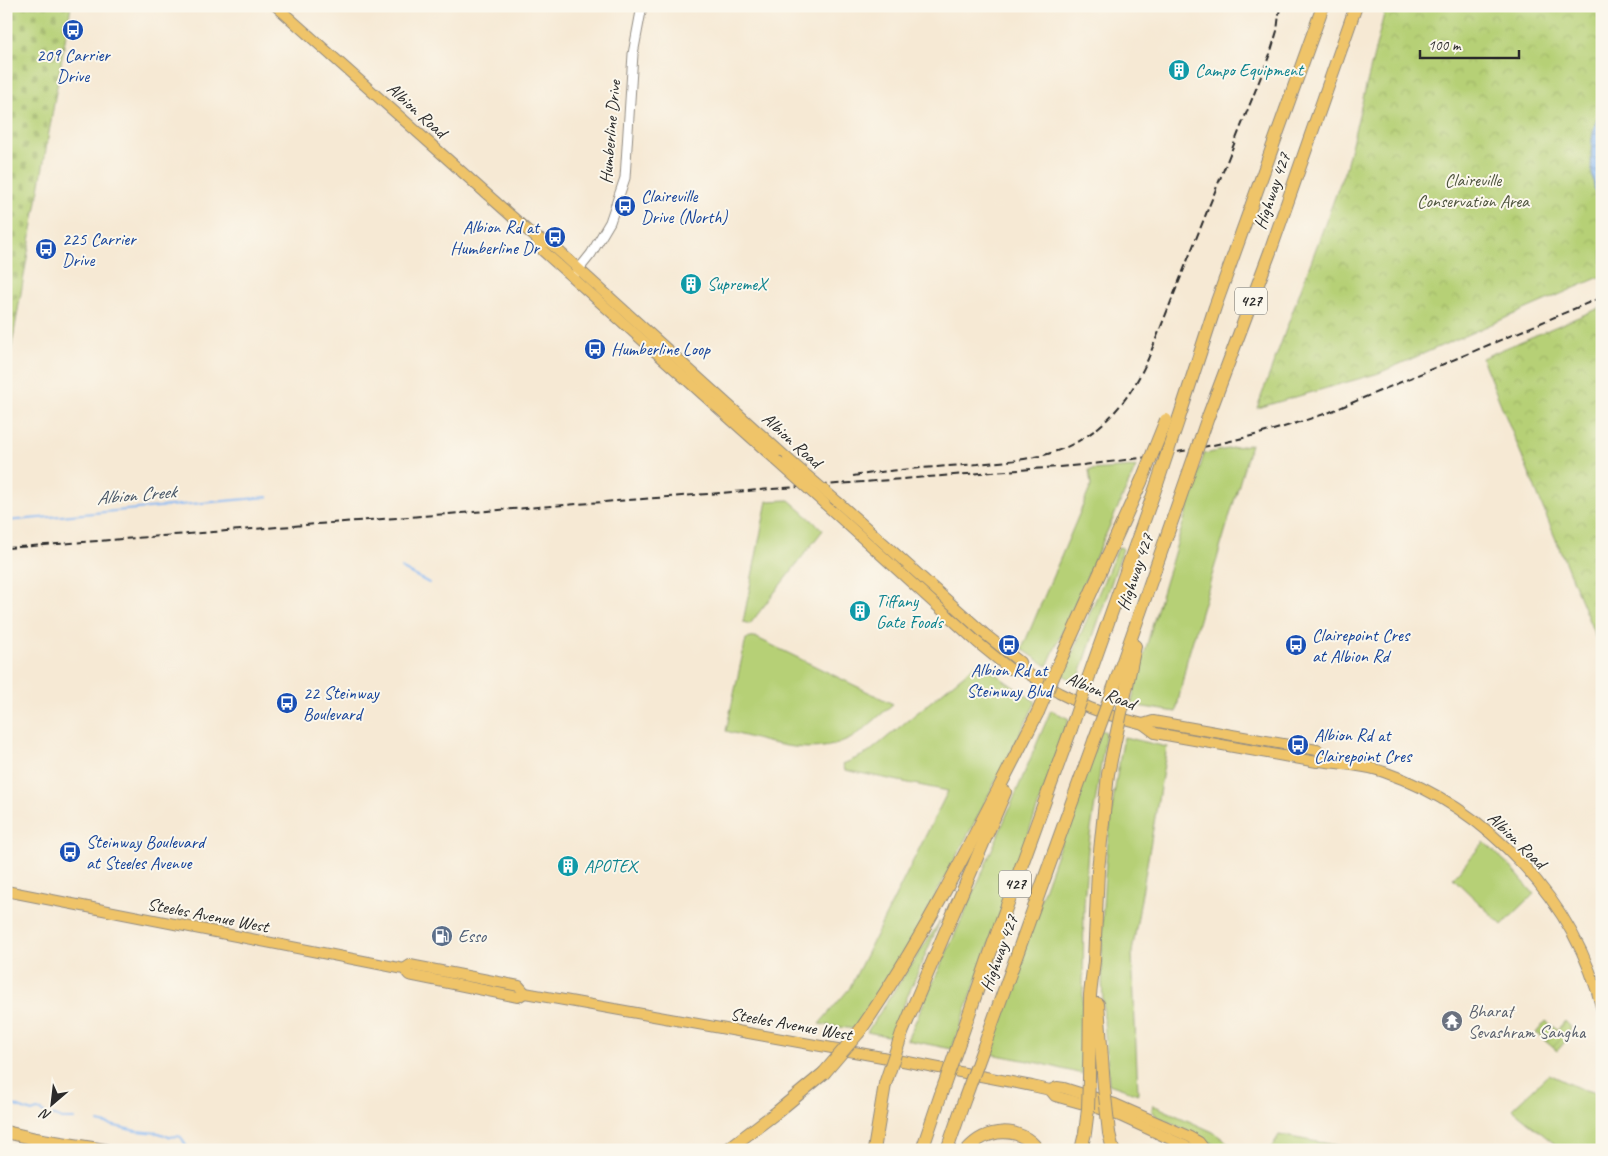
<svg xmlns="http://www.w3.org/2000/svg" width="1608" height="1156" viewBox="0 0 1608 1156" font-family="Caveat,sans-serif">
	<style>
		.grass { fill: #b6d076; stroke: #707e50 }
		.cemetery { fill: url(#cemetery-stones); stroke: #707e50 }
		.park { fill: url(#park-crowns); stroke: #707e50 }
		.garden { fill: url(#garden-furrows); stroke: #707e50 }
		.water { fill: url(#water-waves); stroke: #5a7290 }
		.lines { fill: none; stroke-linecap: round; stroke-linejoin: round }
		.stream { stroke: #88b9f4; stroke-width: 2 }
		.minor-casing { stroke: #908a80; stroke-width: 11 }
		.major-casing { stroke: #908a80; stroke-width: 12 }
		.highway-casing { stroke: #908a80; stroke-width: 14 }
		.minor { stroke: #fff; stroke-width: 9 }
		.major { stroke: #efc469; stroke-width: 10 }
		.highway { stroke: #efc469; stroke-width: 12 }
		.rail { stroke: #2b2b2b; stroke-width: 2; stroke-dasharray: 8 4; stroke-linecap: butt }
		.major-bridge-casing { stroke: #908a80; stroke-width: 12; stroke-linecap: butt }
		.highway-bridge-casing { stroke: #908a80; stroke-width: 14; stroke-linecap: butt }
		.major-bridge { stroke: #efc469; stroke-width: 10 }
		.highway-bridge { stroke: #efc469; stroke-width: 12 }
		.labels { text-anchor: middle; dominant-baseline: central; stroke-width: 4; stroke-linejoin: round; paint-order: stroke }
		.shield { fill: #fbf7ec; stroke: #696865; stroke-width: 1 }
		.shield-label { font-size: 16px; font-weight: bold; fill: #2b2b2b }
		.transit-label { font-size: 18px; fill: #164399; stroke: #fbf7ec; text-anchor: start }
		.culture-label { font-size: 18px; fill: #0d838f; stroke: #fbf7ec; text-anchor: start }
		.street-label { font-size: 18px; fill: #2b2b2b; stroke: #fbf7ec }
		.park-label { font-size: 18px; fill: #4e543e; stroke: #fbf7ec }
		.service-label { font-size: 18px; fill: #4e5e75; stroke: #fbf7ec; text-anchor: start }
		.worship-label { font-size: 18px; fill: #5b616d; stroke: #fbf7ec; text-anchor: start }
		.water-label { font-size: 19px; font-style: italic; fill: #475667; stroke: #fbf7ec }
	</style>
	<defs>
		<pattern id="cemetery-stones" width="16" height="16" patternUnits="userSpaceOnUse" patternTransform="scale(1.25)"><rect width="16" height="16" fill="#b6d076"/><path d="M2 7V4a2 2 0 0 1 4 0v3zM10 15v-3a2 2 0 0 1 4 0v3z" fill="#9db366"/></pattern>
		<pattern id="park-crowns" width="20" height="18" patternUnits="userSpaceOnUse" patternTransform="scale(1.25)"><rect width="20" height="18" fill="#b6d076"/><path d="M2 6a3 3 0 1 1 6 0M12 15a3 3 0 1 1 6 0" fill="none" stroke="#9db366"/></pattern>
		<pattern id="garden-furrows" width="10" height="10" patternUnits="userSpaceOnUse" patternTransform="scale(1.25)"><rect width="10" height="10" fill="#b6d076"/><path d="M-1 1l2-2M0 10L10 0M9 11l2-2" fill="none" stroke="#9db366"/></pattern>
		<pattern id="water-waves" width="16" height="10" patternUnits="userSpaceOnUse" patternTransform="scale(1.25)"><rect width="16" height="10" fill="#88b9f4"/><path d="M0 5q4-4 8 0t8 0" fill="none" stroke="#6f97c6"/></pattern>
	</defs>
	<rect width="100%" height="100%" fill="#fbf7ec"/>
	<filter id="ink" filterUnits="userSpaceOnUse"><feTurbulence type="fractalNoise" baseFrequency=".02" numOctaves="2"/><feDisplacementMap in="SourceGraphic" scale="10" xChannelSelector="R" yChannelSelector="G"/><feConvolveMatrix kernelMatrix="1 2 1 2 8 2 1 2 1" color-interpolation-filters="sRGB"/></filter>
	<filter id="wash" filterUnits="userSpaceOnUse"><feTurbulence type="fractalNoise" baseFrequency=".0096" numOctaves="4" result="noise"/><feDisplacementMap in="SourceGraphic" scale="20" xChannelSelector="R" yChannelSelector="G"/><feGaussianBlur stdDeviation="1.12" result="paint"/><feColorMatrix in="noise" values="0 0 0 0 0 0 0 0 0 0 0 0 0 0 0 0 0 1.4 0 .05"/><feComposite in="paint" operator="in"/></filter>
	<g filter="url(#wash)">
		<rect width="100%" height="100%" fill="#f6e9d4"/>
		<g class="grass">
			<path d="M1251,444l-64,216 -11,52 -45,-7 5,-21 17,-61 51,-169z"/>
			<path d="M1136,467l-89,199 -25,-17 69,-163 -2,-16z"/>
			<path d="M789,500l34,30 -73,94 -7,-2 24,-121z"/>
			<path d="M1121,547l2,2 -46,134 -14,-8 55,-127z"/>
			<path d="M755,637l138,67c-11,9 -34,31 -45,36 -40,18 -83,1 -122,-9l20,-92z"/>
			<path d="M979,662l26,19 31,21 -56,110 -77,144 -49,73 -35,-5 30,-35 99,-198 -103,-21 -2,-6 25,-11z"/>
			<path d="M1051,710l18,9 -117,330 -45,-9 67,-148z"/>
			<path d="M1101,730l5,2 -18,117 -4,54 -2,171 -43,-11 -53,-10z"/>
			<path d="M1124,737l43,10 -35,205 6,142 -29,-10c-3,-39 -7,-78 -7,-117 -1,-77 7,-154 22,-230z"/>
			<path d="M1484,842l26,24 24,28 -32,31 -49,-47z"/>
			<path d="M940,921l-35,81 -13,35 -25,-5z"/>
			<path d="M1549,1074l32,15 21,5v56h-40l-50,-41z"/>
			<path d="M1153,1105l60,27 25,18h-12l-70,-34 -4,-6z"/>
			<path d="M1279,1135l83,15h-92z"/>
		</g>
		<path class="cemetery" d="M6,6h65l-61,350 -4,13z"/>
		<g class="park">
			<path d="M1386,6h216v270l-223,97 -122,35 89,-241z"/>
			<path d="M1602,307v346l-120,-295z"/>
		</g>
		<path class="garden" d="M1546,1021l11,9 8,-9 5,5 1,9 -14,16 -21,-18z"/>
		<path class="water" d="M1602,111v110c-8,-30 -15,-62 -8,-93 1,-6 5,-12 8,-17z"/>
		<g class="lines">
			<g class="stream">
				<path d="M6,521l262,-24"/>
				<path d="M401,568l28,15"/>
				<path d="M6,1067l3,32 4,6 19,7 5,-2 4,1 7,5h7l7,3h12"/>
				<path d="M98,1122l38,9 23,2 10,4 8,-1 4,1 7,12"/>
			</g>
		</g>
	</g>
	<g filter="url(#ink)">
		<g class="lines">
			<g class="minor-casing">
				<path id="minor" d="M575,274l16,-20 19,-32 15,-44 8,-124 9,-48"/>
			</g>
			<g class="major-casing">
				<g id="major">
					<path d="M276,6l260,232 7,13 233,209"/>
					<path d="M536,238l14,5 238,216"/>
					<path d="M839,503l147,132 34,27 2,8"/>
					<path d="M825,504l153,139 32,26 12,1 37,23 31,15 19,7 34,9 12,9 162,29 3,-1c21,3 44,4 64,11 104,36 192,130 218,238"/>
					<path d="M1143,724l10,-3 164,29 20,11"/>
					<path d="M6,891l398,78 5,6 109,22 7,-4 357,64 150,29 18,4 5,6 43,12 22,8 74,34"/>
					<path d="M404,969l6,-4 109,21 6,7"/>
					<path d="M1050,1090l7,-3 7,1 51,16 75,33 9,5 6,8"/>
				</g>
			</g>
			<g class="highway-casing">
				<g id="highway">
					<path d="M1208,417l62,-165 86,-246"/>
					<path d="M1179,418l36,-111 108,-301"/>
					<path d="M1060,661l81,-179"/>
					<path d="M1089,676l68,-192"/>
					<path d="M1115,684l72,-206"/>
					<path d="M1127,685l8,-39"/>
					<path d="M1098,1004l6,83"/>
					<path d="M859,1032c70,-101 123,-212 179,-320"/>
					<path d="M902,1033l103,-241"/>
					<path d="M960,1040l41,-118 70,-193"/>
					<path d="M984,1046l110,-305"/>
					<path d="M1089,1079l1,-84 4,-34 4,-91 10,-96 5,-24"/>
					<path d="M6,1132l30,7 69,11"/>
					<path d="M1109,1133l4,17"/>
					<path d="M727,1150l50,-38 47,-39"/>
					<path d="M874,1150l11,-66"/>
					<path d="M922,1150l20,-59"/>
					<path d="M947,1150l18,-52"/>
					<path d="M967,1150c19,-22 53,-25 71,0"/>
					<path d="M1081,1150l4,-17"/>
				</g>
			</g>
			<use href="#minor" class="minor"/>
			<use href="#major" class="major"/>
			<use href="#highway" class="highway"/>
			<g class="rail">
				<path d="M853,476c42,-7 84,-9 125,-12 19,-2 38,-3 57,-7 55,-11 91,-48 113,-98l122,-305 7,-23 3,-25"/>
				<path d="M6,548l1065,-82c89,-8 174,-24 259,-54l272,-115"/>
			</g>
			<g class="major-bridge-casing">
				<g id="major-bridge">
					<path d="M788,459l51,44"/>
					<path d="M776,460l49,44"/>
				</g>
			</g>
			<g class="highway-bridge-casing">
				<g id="highway-bridge">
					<path d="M1187,478l21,-61"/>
					<path d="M1141,482l25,-62"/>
					<path d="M1157,484l22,-66"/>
					<path d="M1038,712l22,-51"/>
					<path d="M1071,729l18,-53"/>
					<path d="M1094,741l21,-57"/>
					<path d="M1113,750l14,-65"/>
					<path d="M824,1073l35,-41"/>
					<path d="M885,1084l17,-51"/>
					<path d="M1104,1087l5,46"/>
					<path d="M942,1091l18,-51"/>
					<path d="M965,1098l19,-52"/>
					<path d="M1085,1133l3,-24 1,-30"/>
				</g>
			</g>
			<use href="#major-bridge" class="major-bridge"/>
			<use href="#highway-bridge" class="highway-bridge"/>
		</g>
	</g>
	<defs>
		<g id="bus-disc" transform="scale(1.125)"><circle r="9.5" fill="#1a4fb4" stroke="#fbf7ec"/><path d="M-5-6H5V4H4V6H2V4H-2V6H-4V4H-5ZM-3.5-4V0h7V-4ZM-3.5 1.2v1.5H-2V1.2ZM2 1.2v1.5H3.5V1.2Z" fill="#fff"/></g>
		<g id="building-disc" transform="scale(1.125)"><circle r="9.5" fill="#0f9aa8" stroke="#fbf7ec"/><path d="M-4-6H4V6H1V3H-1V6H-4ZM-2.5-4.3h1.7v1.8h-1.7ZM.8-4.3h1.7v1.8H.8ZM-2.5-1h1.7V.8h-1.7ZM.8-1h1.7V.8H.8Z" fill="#fff"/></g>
		<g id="fuel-disc" transform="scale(1.125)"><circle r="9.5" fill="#5c6f8a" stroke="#fbf7ec"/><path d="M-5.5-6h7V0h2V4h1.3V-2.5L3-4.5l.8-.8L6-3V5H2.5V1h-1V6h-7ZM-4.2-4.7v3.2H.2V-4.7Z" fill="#fff"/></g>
		<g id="temple-disc" transform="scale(1.125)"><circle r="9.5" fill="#6b7280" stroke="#fbf7ec"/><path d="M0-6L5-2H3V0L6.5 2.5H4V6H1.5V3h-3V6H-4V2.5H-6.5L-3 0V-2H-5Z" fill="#fff"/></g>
	</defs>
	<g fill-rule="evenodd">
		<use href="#bus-disc" x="73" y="30"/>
		<use href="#building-disc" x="1179" y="70"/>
		<use href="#bus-disc" x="625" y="206"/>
		<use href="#bus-disc" x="555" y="237"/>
		<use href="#bus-disc" x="46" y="249"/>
		<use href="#building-disc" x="691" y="284"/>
		<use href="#bus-disc" x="595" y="349"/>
		<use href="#building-disc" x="860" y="611"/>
		<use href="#bus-disc" x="1009" y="645"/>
		<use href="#bus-disc" x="1296" y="645"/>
		<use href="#bus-disc" x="287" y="703"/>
		<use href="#bus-disc" x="1298" y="745"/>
		<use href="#bus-disc" x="70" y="852"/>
		<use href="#building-disc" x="568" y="866"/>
		<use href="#fuel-disc" x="442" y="936"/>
		<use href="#temple-disc" x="1452" y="1021"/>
	</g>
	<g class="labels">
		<g class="shield">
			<rect x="1235" y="287.5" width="32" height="27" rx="4"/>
			<rect x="999" y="870.5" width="32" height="27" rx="4"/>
		</g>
		<g class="shield-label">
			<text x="1251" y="301">427</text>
			<text x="1015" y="884">427</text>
		</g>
		<g class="transit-label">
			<text x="73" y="55" text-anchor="middle">209 Carrier<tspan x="73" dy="21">Drive</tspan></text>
			<text x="641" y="196">Claireville<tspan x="641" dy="21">Drive (North)</tspan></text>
			<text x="539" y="227" text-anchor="end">Albion Rd at<tspan x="539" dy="21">Humberline Dr</tspan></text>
			<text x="62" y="239">225 Carrier<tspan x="62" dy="21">Drive</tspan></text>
			<text x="611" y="349">Humberline Loop</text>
			<text x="1312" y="635">Clairepoint Cres<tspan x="1312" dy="21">at Albion Rd</tspan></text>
			<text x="1009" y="670" text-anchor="middle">Albion Rd at<tspan x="1009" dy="21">Steinway Blvd</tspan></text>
			<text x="303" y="693">22 Steinway<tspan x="303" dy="21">Boulevard</tspan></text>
			<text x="1314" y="735">Albion Rd at<tspan x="1314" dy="21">Clairepoint Cres</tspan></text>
			<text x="86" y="842">Steinway Boulevard<tspan x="86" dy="21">at Steeles Avenue</tspan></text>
		</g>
		<g class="culture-label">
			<text x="1195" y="70">Campo Equipment</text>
			<text x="707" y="284">SupremeX</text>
			<text x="876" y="601">Tiffany<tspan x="876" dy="21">Gate Foods</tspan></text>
			<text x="584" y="866">APOTEX</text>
		</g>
		<g class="street-label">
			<text transform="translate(417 110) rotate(42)">Albion Road</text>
			<text transform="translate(610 132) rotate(-85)">Humberline Drive</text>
			<text transform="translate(1272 191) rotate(-71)">Highway 427</text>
			<text transform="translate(792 440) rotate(42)">Albion Road</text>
			<text transform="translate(1135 572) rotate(-71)">Highway 427</text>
			<text transform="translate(1101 691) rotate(22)">Albion Road</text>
			<text transform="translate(1517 840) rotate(44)">Albion Road</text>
			<text transform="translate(208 915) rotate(11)">Steeles Avenue West</text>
			<text transform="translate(999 953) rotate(-70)">Highway 427</text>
			<text transform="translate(791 1024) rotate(10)">Steeles Avenue West</text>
		</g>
		<g class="park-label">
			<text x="1473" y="180">Claireville<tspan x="1473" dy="21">Conservation Area</tspan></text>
		</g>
		<g class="service-label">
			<text x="458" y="936">Esso</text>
		</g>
		<g class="worship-label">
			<text x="1468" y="1011">Bharat<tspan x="1468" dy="21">Sevashram Sangha</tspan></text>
		</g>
		<g class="water-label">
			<text transform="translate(136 495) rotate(-5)">Albion Creek</text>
		</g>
	</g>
	<rect width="1608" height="1156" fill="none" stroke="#fbf7ec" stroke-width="25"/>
	<g transform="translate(52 1104) rotate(208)" stroke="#fbf7ec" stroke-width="4" paint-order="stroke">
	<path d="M0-4L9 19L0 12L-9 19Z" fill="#2b2b2b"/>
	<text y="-8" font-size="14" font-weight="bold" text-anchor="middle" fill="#2b2b2b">N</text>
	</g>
	<path d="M1420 50v8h99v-8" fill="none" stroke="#2b2b2b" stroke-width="2.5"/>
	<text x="1428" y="50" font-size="15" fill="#2b2b2b" stroke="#fbf7ec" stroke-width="4" paint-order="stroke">100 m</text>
</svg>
